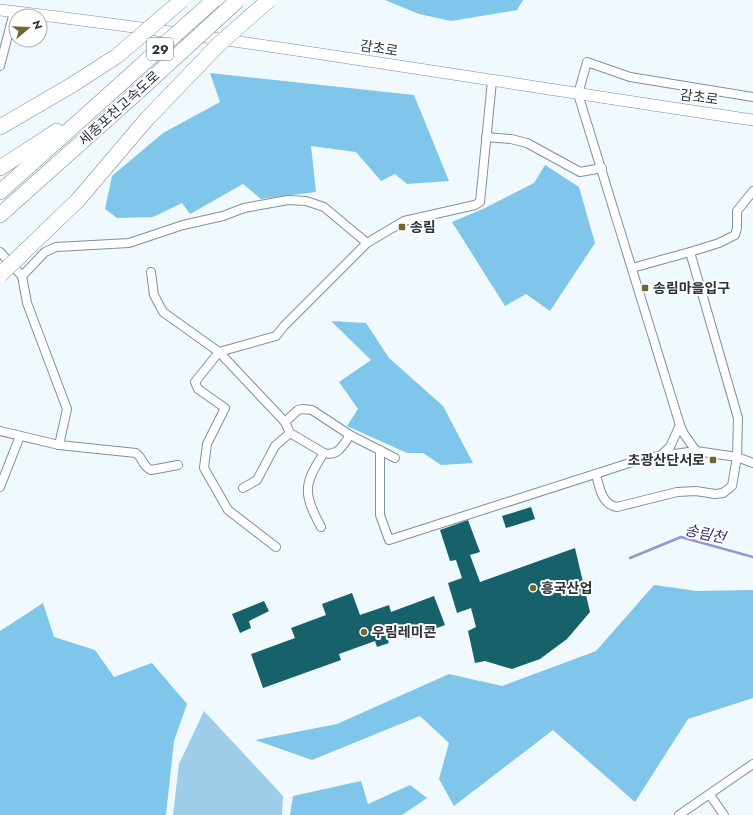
<svg xmlns="http://www.w3.org/2000/svg" width="753" height="815" viewBox="0 0 753 815" font-family="Jost,'Noto Sans KR',sans-serif">
	<style>
		.green { fill: #9dcde8 }
		.forest { fill: #80c6eb }
		.lines { fill: none; stroke-linecap: round; stroke-linejoin: round }
		.stream { stroke: #9794d0; stroke-width: 2.5 }
		.building { fill: #17626a }
		.minor-casing { stroke: #7c929f; stroke-width: 10 }
		.secondary-casing { stroke: #7c929f; stroke-width: 12 }
		.motorway-casing { stroke: #7c929f; stroke-width: 16 }
		.minor { stroke: #fff; stroke-width: 8 }
		.secondary { stroke: #fff; stroke-width: 11 }
		.motorway { stroke: #fff; stroke-width: 15 }
		.motorway-bridge-casing { stroke: #7c929f; stroke-width: 16; stroke-linecap: butt }
		.motorway-bridge { stroke: #fff; stroke-width: 15 }
		.poi-dot { fill: #726633; stroke: #fff; stroke-width: 1.5 }
		.labels { text-anchor: middle; dominant-baseline: central; stroke-width: 4; stroke-linejoin: round; paint-order: stroke }
		.shield { fill: #fff; stroke: #6b7174; stroke-width: 1 }
		.shield-label { font-size: 13px; font-weight: bold; fill: #2b3439 }
		.street-label { font-size: 14px; fill: #2b3439; stroke: #fff }
		.poi-label { font-size: 14px; font-weight: bold; fill: #2b3439; stroke: #fff; text-anchor: start }
		.water-label { font-size: 15px; font-style: italic; fill: #3a2e76; stroke: #fff }
	</style>
	<rect width="100%" height="100%" fill="#eff9fe"/>
	<path class="green" d="M204,711l79,85 -1,19h-109l6,-51z"/>
	<g class="forest">
		<path d="M385,0h138l-6,10 -66,11 -32,-7z"/>
		<path d="M210,73l204,22 35,86 -42,3 -12,-10 -14,7 -25,-29 -45,-6 5,46 -55,7 -18,-15 -53,30 -8,-11 -29,14 -36,1 -12,-9 7,-33 51,-43 57,-31z"/>
		<path d="M545,165l34,22 16,56 -45,68 -24,-17 -21,12 -53,-84 31,-13 51,-26z"/>
		<path d="M331,321l35,2 23,35 54,48 30,57 -32,2 -18,-12h-16l-60,-27 11,-17 -19,-27 32,-22z"/>
		<path d="M654,585l43,6 56,-1v108l-65,21 -53,83 -82,-72 -99,76 -15,-27 10,-36 -29,-27 -108,44 -57,-20 82,-16 112,-50 53,12 94,-35z"/>
		<path d="M43,603l11,34 41,13 19,27 38,-14 35,41 -13,37 -8,74h-166v-184z"/>
		<path d="M361,781l7,23 42,-19 17,13 -25,17h-112l3,-19z"/>
	</g>
	<g class="lines">
		<path class="stream" d="M630,558l51,-21 72,20"/>
	</g>
	<g class="building">
		<path d="M531,507l4,12 -29,9 -4,-12z"/>
		<path d="M468,520l12,32 -10,3 10,27 95,-34 15,64 -23,27 -27,20 -28,10 -27,-8 -10,2 -7,-32 8,-4 -5,-19 -14,5 -9,-30 14,-5 -6,-18 -6,1 -10,-31z"/>
		<path d="M352,593l8,22 29,-10 2,7 43,-16 11,29 -40,15 -3,-11 -16,6 3,8 -12,4 -2,-6 -36,13 2,6 -78,28 -12,-34 44,-16 -4,-10 35,-13 -4,-11z"/>
		<path d="M264,601l5,10 -20,10 2,7 -11,5 -8,-19z"/>
	</g>
	<g class="lines">
		<g class="minor-casing">
			<g id="minor">
				<path d="M0,66l14,-54"/>
				<path d="M486,137l25,2 16,4 53,29 22,-4"/>
				<path d="M0,252l22,24 23,-24 11,-5 73,-4 54,-18 40,-9 21,-8 44,-8 18,1 18,6 43,36 37,-22 71,-16 5,-3 12,-121"/>
				<path d="M690,252l29,-9 16,-8 2,-7v-17l16,-20"/>
				<path d="M151,272l3,23 9,17 56,40 66,70 5,11 -15,13 -18,34 -14,8"/>
				<path d="M22,276l5,27 40,106 -8,36 77,8c7,5 7,14 15,17l27,-5"/>
				<path d="M285,422l13,-12 4,-1 10,1 38,25 45,23"/>
				<path d="M0,431l59,14"/>
				<path d="M290,433l34,20"/>
				<path d="M380,450v65l9,25 256,-82 51,-7 41,6 16,6"/>
				<path d="M696,451l-12,-17 -4,-9 -102,-331 9,-32 43,15 123,20"/>
				<path d="M660,456l10,-9 10,-22"/>
				<path d="M596,474c3,13 6,31 21,33l60,-15 19,-1 19,3 8,-1 9,-7 5,-29 1,-39 -48,-166 -58,16"/>
				<path d="M0,487l20,-51"/>
				<path d="M321,527c-18,-33 -18,-43 3,-74 14,4 19,-8 26,-18"/>
				<path d="M276,547l-48,-37 -24,-42 3,-24 18,-36 -27,-19 -3,-7 24,-30 57,-16 8,-10 83,-83"/>
				<path d="M710,795l14,20"/>
				<path d="M679,815l74,-51"/>
			</g>
		</g>
		<g class="secondary-casing">
			<path id="secondary" d="M0,10c252,30 502,73 753,110"/>
		</g>
		<g class="motorway-casing">
			<g id="motorway">
				<path d="M0,127l72,-42"/>
				<path d="M0,168l57,-37"/>
				<path d="M0,192l106,-95"/>
				<path d="M78,200l68,-80"/>
				<path d="M0,215l131,-117"/>
			</g>
		</g>
		<use href="#minor" class="minor"/>
		<use href="#secondary" class="secondary"/>
		<use href="#motorway" class="motorway"/>
		<g class="motorway-bridge-casing">
			<g id="motorway-bridge">
				<path d="M72,85l45,-29 65,-56"/>
				<path d="M106,97l108,-97"/>
				<path d="M131,98l107,-98"/>
				<path d="M146,120l73,-76 50,-44"/>
				<path d="M0,275l78,-75"/>
			</g>
		</g>
		<use href="#motorway-bridge" class="motorway-bridge"/>
	</g>
	<g class="poi-dot">
		<rect x="398" y="223" width="8" height="8" rx="2"/>
		<rect x="641" y="284" width="8" height="8" rx="2"/>
		<rect x="709" y="456" width="8" height="8" rx="2"/>
		<circle cx="533" cy="588" r="4"/>
		<circle cx="364" cy="632" r="4"/>
	</g>
	<g class="labels">
		<rect class="shield" x="147" y="38" width="26" height="22" rx="3"/>
		<g class="shield-label">
			<text x="160" y="49">29</text>
		</g>
		<g class="street-label">
			<text transform="translate(379 48) rotate(9)">감초로</text>
			<text transform="translate(699 97) rotate(8)">감초로</text>
			<text transform="translate(119 108) rotate(-42)">세종포천고속도로</text>
		</g>
		<g class="poi-label">
			<text x="410" y="227">송림</text>
			<text x="653" y="288">송림마을입구</text>
			<text x="705" y="460" text-anchor="end">초광산단서로</text>
			<text x="541" y="588">흥국산업</text>
			<text x="372" y="632">우림레미콘</text>
		</g>
		<g class="water-label">
			<text transform="translate(705 534) rotate(12)">송림천</text>
		</g>
	</g>
	<g transform="translate(28 28) rotate(71)"><circle r="19" fill="#ffffff" stroke="#aaaeb0"/>
	<path d="M0-3L7 15L0 10L-7 15Z" fill="#726633"/>
	<text y="-6" font-size="11" font-weight="bold" text-anchor="middle" fill="#2b3439">N</text>
	</g>
</svg>
